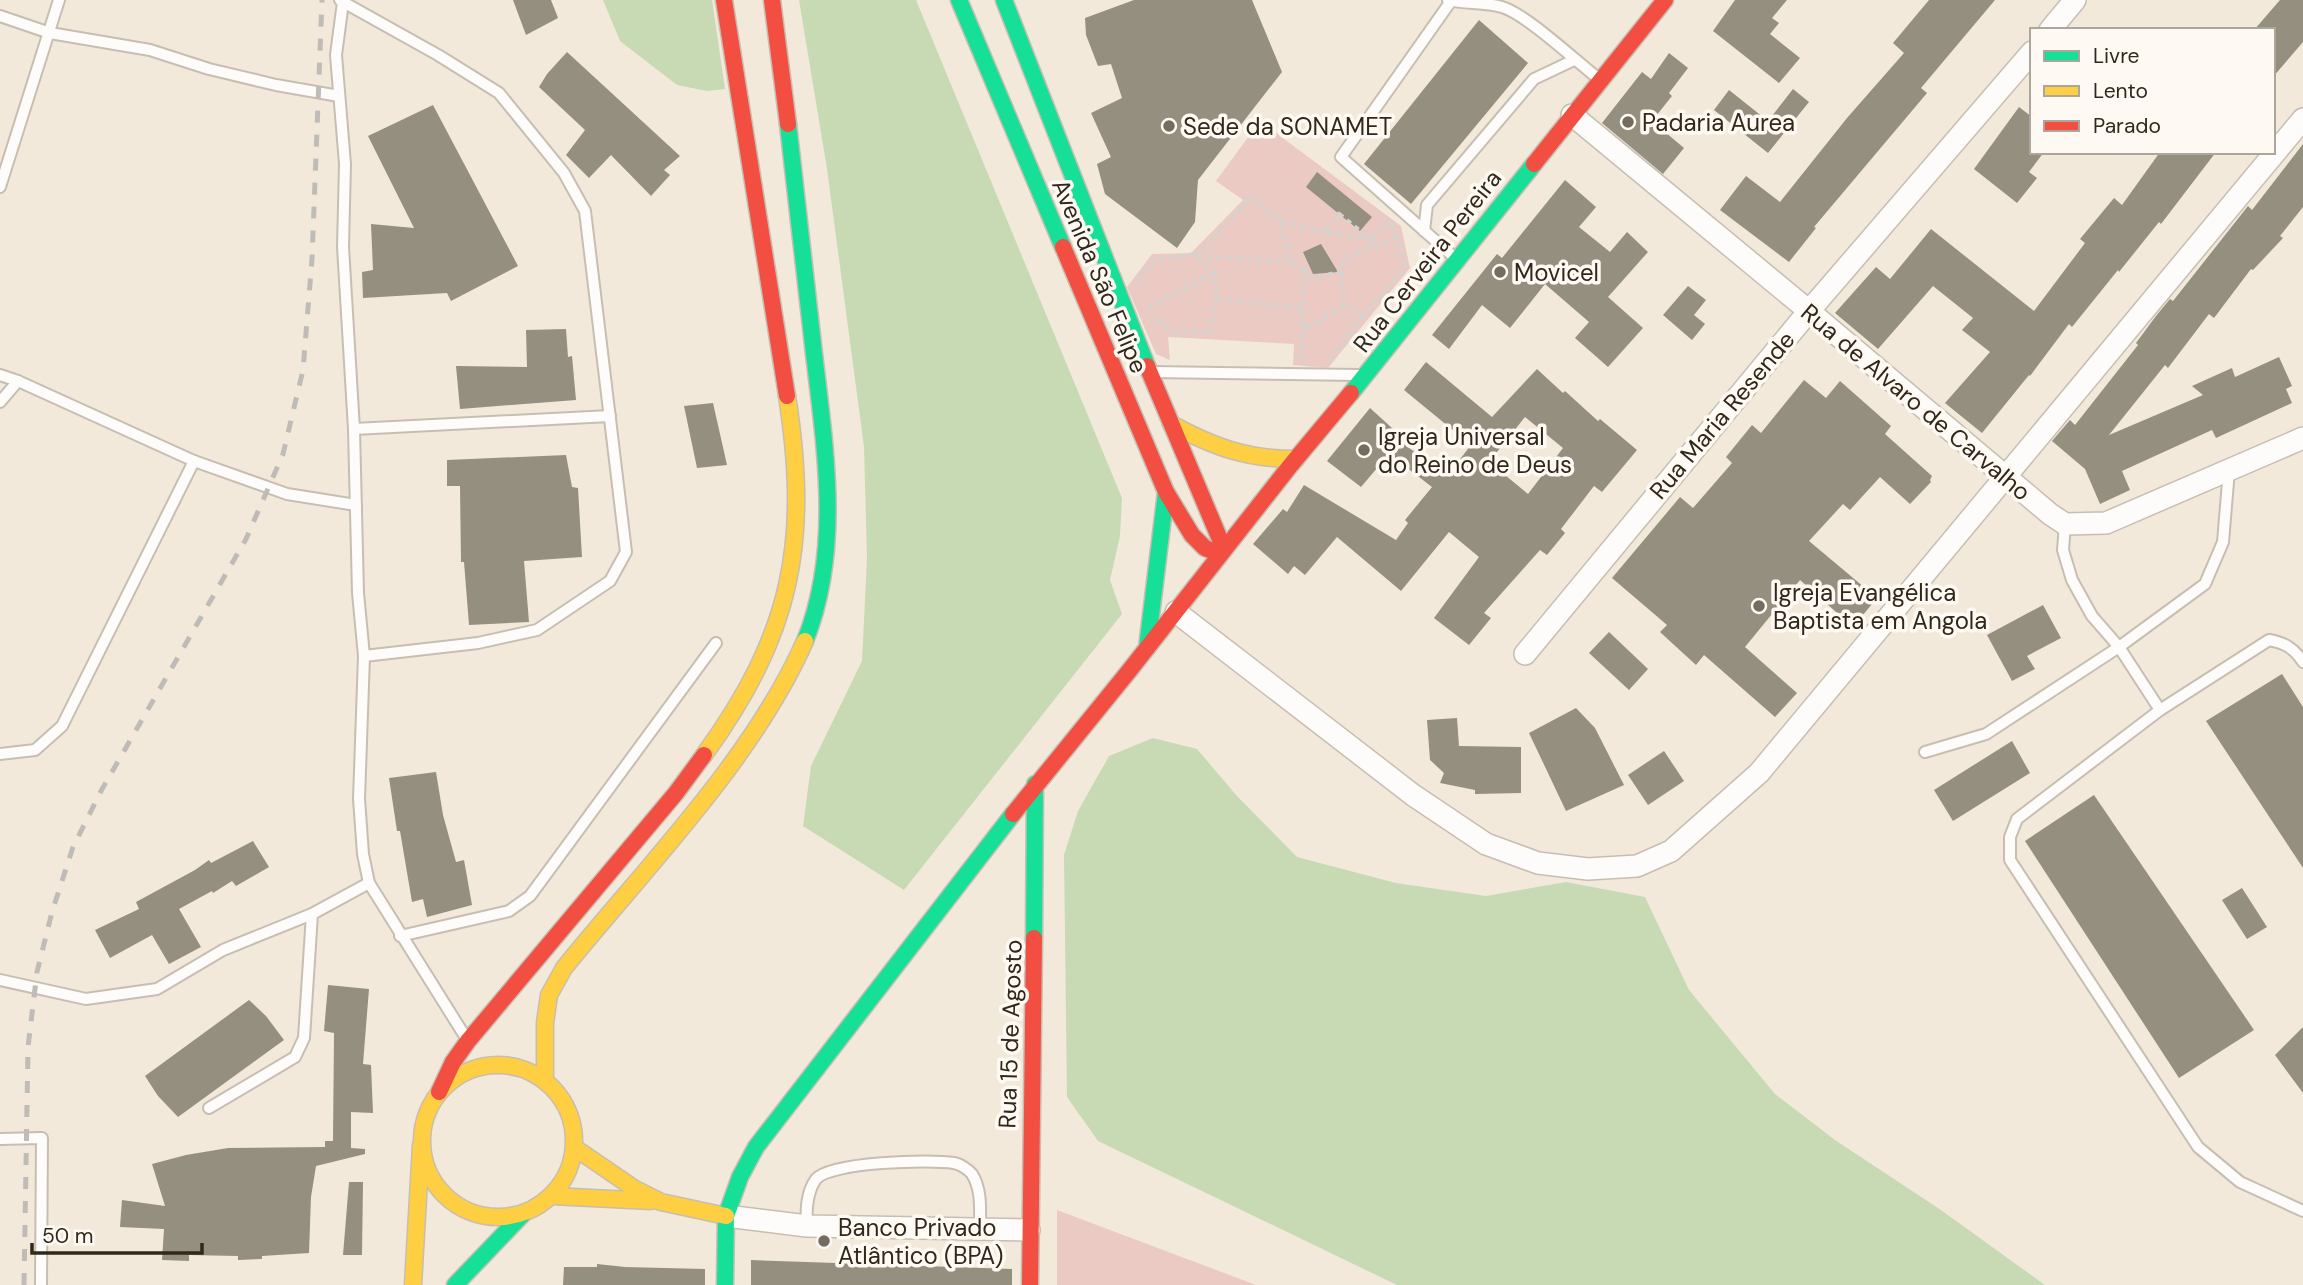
<svg xmlns="http://www.w3.org/2000/svg" width="2303" height="1285" viewBox="0 0 2303 1285" font-family="'DM Sans',sans-serif">
	<style>
		.green { fill: #ebcac4 }
		.water { fill: #c8dab4 }
		.building { fill: #948f7f; fill-rule: evenodd }
		.lines { fill: none; stroke-linecap: round; stroke-linejoin: round }
		.lane-casing { stroke: #c7beb2; stroke-width: 14 }
		.street-casing { stroke: #c7beb2; stroke-width: 24 }
		.fast-casing { stroke: #c7beb2; stroke-width: 19 }
		.slow-casing { stroke: #c7beb2; stroke-width: 19 }
		.jam-casing { stroke: #c7beb2; stroke-width: 19 }
		.path { stroke: #d6d3ce; stroke-width: 4.5; stroke-dasharray: 5 5; stroke-linecap: butt }
		.lane { stroke: #fdfcfa; stroke-width: 10 }
		.street { stroke: #fdfcfa; stroke-width: 21 }
		.fast { stroke: #16e098; stroke-width: 16 }
		.slow { stroke: #ffcf43; stroke-width: 16 }
		.jam { stroke: #f24e42; stroke-width: 16 }
		.rail { stroke: #bfbcb8; stroke-width: 5; stroke-dasharray: 12 12; stroke-linecap: butt }
		.poi-dot { fill: #756c5f; stroke: #fefaf3; stroke-width: 2.5 }
		.labels { text-anchor: middle; dominant-baseline: central; stroke-width: 7; stroke-linejoin: round; paint-order: stroke }
		.poi-label { font-size: 24px; fill: #31281c; stroke: #fefaf3; text-anchor: start }
		.street-label { font-size: 24px; fill: #31281c; stroke: #fefaf3 }
	</style>
	<rect width="100%" height="100%" fill="#f3e9db"/>
	<g class="green">
		<path d="M1260,121l141,105 9,42 -82,100 -35,-3 1,-21 -126,-7 2,23 -14,-6 -29,-67 25,-33 39,-1 52,-53 -27,-19z"/>
		<path d="M1057,1210l199,75h-199z"/>
	</g>
	<g class="water">
		<path d="M603,0h109l13,89 -18,2 -30,-6 -57,-44z"/>
		<path d="M799,0h117l206,498 -2,38 -10,44 12,34 -218,276 -101,-64 8,-60 51,-105 5,-103 -3,-111 -37,-278z"/>
		<path d="M1153,738l44,11 40,47 60,61 99,26 90,13 80,-14 79,15 44,93 86,104 60,46 106,70 104,75h-648l-299,-144 -31,-44 -3,-242 14,-44 31,-55z"/>
	</g>
	<g class="building">
		<path d="M513,0h38l7,18 -32,17z"/>
		<path d="M1134,0h118l30,72 -84,108 -3,42 -18,26 -72,-54 -8,-30 14,-7 -20,-44 31,-15 -11,-34 -13,2 -12,-31 -1,-17z"/>
		<path d="M1735,0h52l-15,18 7,5 -9,11 30,24 -21,25 -66,-52z"/>
		<path d="M1929,0h66l-74,88 6,5 -113,134 2,1 -27,34 -69,-52 26,-34 34,26 67,-84 57,-65 -11,-10z"/>
		<path d="M2280,0h23v42l-30,35v-47h-19z"/>
		<path d="M1479,20l49,43 -117,141 -47,-40z"/>
		<path d="M567,52l113,104 -16,14 6,5 -19,21 -40,-41 -22,23 -23,-23 19,-25 -46,-43 8,-13z"/>
		<path d="M1669,53l19,15 -19,25 3,3 -20,25 32,27 -21,26 -61,-51 40,-51 9,7z"/>
		<path d="M1793,89l16,13 -41,51 -54,-43 15,-20 39,31z"/>
		<path d="M433,105l85,161 -67,35 -4,-8 -84,5 -1,-26 11,-2 -2,-46 43,4 -46,-92z"/>
		<path d="M2019,107l13,10v35h12l-15,20 8,6 -20,25 -43,-34z"/>
		<path d="M2303,144v63l-23,29 3,2 -30,32 -2,-1 -37,49 -5,-4 -41,54 -3,-3 -56,70 94,-40 -11,-9 40,-18 3,9 44,-20 13,29 -6,3 6,14 -76,35 -4,-8 -90,41 8,19 -30,14 -15,-35 -33,-28 18,-21 5,5 63,-80 -2,-2 20,-27 14,-17 3,2 75,-95 4,4z"/>
		<path d="M2160,152h56l-55,72 -2,-2 -40,50 -1,-2 -46,57 -3,-3 -39,52 -1,-1 -47,58 -37,-30 45,-51 -28,-22 11,-12 -40,-32 -55,63 -43,-36 41,-46 14,12 41,-50 103,82 51,-68 -5,-4 34,-41 8,7z"/>
		<path d="M1317,172l55,45 -12,14 -54,-44z"/>
		<path d="M1565,180l31,27 -17,20 31,25 17,-20 21,20 -40,45 35,31 -35,39 -33,-29 14,-16 -44,-38 -35,44 -28,-23 -33,44 -17,-14 65,-81 5,4z"/>
		<path d="M1321,244l17,28 -25,2 -10,-22z"/>
		<path d="M1688,286l18,14 -12,15 11,9 -13,16 -29,-25z"/>
		<path d="M566,329l2,28 4,-1 4,44 -116,9 -4,-43 71,1 -1,-37z"/>
		<path d="M1426,362l66,55 45,-48 26,24 2,-2 33,30 2,-2 37,31 -35,42 -8,-6 -33,43 4,4 -18,22 -7,-5 -56,63 7,5 -22,27 -35,-27 45,-61 -30,-25 -48,59 -64,-54 -32,38 -11,-9 -6,8 -35,-30 30,-35 4,3 17,-27 92,55 12,-17 -3,-3 27,-33 -43,-33 -28,33 -34,-26 43,-53 33,30 -3,3 47,35 24,-31 -67,-55zM1525,417l38,31 -35,46 -39,-32z"/>
		<path d="M1804,380l22,18 14,-17 51,45 -6,8 47,42 -2,4 1,2 -21,22 -30,-27 -30,33 -7,-6 -34,37 68,57 -24,29 -53,-47 -55,67 52,46 -22,24 -71,-62 -8,10 -36,-33 7,-7 -55,-47 68,-81 13,11 39,-45 -6,-6 26,-32 9,8z"/>
		<path d="M713,403l14,62 -30,3 -13,-62z"/>
		<path d="M566,455l6,32 6,1 4,69 -58,4 5,61 -60,3 -5,-63h-3l-1,-76h-13v-26z"/>
		<path d="M2043,605l18,33 -34,18 8,13 -23,12 -25,-46z"/>
		<path d="M1609,632l39,37 -19,21 -40,-37z"/>
		<path d="M2282,674l21,33v161l-97,-147z"/>
		<path d="M1576,708l19,20 29,57 -58,26 -37,-78z"/>
		<path d="M1457,718l2,28 62,1v46l-46,1v-4l-35,-7 4,-10 -14,-13 -3,-40z"/>
		<path d="M2012,741l18,32 -77,48 -19,-31z"/>
		<path d="M1664,751l20,30 -36,24 -20,-30z"/>
		<path d="M436,772l7,43 13,47 8,-2 8,45 -45,12 -4,-18 -11,3 -12,-71h-3l-8,-53z"/>
		<path d="M2094,795l160,235 -75,48 -154,-237z"/>
		<path d="M253,841l16,26 -33,19 -4,-5 -19,12 -1,-2 -33,18 22,38 -32,17 -17,-29 -42,23 -15,-28 44,-21 -3,-7 59,-32 14,-10 2,3z"/>
		<path d="M2242,888l25,39 -20,12 -25,-39z"/>
		<path d="M328,985l41,4 -6,75 8,1 2,48 -22,-1v36l14,1v5l-49,12 -5,31 -2,56 -47,3v3l-24,1v-4l-49,-1v6l-27,-1 2,-31 -44,-2 2,-27 43,6 -13,-42 34,-9 42,-7 97,-1v-6h8l1,-108 -10,-2z"/>
		<path d="M249,1000l17,16 18,24 -106,77 -20,-21 -13,-20z"/>
		<path d="M2303,1027v66l-28,-38z"/>
		<path d="M349,1182h14l-1,73h-19z"/>
		<path d="M751,1260l261,9v16h-261z"/>
		<path d="M597,1264l28,3 80,2v16h-142l1,-18h33z"/>
	</g>
	<g class="lines">
		<g class="lane-casing">
			<g id="lane">
				<path d="M340,0l3,2 -7,53 9,109 -2,83 11,182 4,164 6,63 -5,143 4,55 6,29 97,155"/>
				<path d="M1448,0c18,4 37,2 54,7 24,7 75,55 97,72"/>
				<path d="M1451,1l-110,156 114,101"/>
				<path d="M343,2l95,53 61,38 65,80 21,38 41,341 -16,29 -73,49 -59,13 -114,13"/>
				<path d="M0,16l50,17 100,17 59,19 67,16 63,11"/>
				<path d="M0,187l59,-187"/>
				<path d="M1424,231l3,-26 107,-126 40,-19"/>
				<path d="M1151,372l208,3"/>
				<path d="M0,375l18,6 176,80 93,33 69,11"/>
				<path d="M0,402l18,-21"/>
				<path d="M354,429l256,-13"/>
				<path d="M2065,524l-2,26 9,30 20,36 27,31 41,63"/>
				<path d="M2303,662c-9,-14 -18,-19 -34,-22l-109,70 -143,109 -7,18v23l188,287 42,35 63,29"/>
				<path d="M1925,752l61,-18 133,-87 86,-63 18,-42 6,-72"/>
				<path d="M0,754l35,-4 27,-24 132,-265"/>
				<path d="M400,936l109,-25 21,-15 186,-253"/>
				<path d="M0,980l86,19 71,-10 66,-39 89,-36 57,-31"/>
				<path d="M209,1108l86,-51 9,-19 8,-124"/>
				<path d="M0,1139l42,-1 -1,147"/>
				<path d="M807,1226c-1,-15 -1,-33 9,-47 14,-17 115,-20 138,-16 6,1 15,7 18,11 10,16 8,36 8,53"/>
			</g>
		</g>
		<g class="street-casing">
			<g id="street">
				<path d="M2050,30l25,-30"/>
				<path d="M1572,115l237,196 241,203 15,10 41,-1 197,-85"/>
				<path d="M1176,612l237,183 73,49 52,19 50,6 49,-3 34,-15 88,-78 544,-654"/>
				<path d="M1525,654l284,-343 223,-259"/>
				<path d="M726,1216l81,10 222,4"/>
			</g>
		</g>
		<g class="fast-casing">
			<g id="fast">
				<path d="M959,0l104,247"/>
				<path d="M1004,0l143,366"/>
				<path d="M788,124c8,71 16,142 24,212 11,101 32,208 -7,305"/>
				<path d="M1351,393l183,-229"/>
				<path d="M1147,648l19,-156"/>
				<path d="M1034,938l1,-154"/>
				<path d="M455,1285l69,-72"/>
				<path d="M725,1285l1,-69 14,-39 16,-30 257,-333"/>
			</g>
		</g>
		<g class="slow-casing">
			<g id="slow">
				<path d="M1171,424c43,23 75,35 125,35"/>
				<path d="M704,755c88,-121 106,-213 83,-359"/>
				<circle cx="498" cy="1141" r="76"/>
				<path d="M545,1080v-57l4,-28 15,-27c81,-100 189,-209 241,-327"/>
				<path d="M575,1148l60,41 26,13 65,14"/>
				<path d="M552,1196l99,5"/>
				<path d="M413,1285l8,-140"/>
			</g>
		</g>
		<g class="jam-casing">
			<g id="jam">
				<path d="M724,0l63,396"/>
				<path d="M772,0l16,124"/>
				<path d="M1534,164l131,-164"/>
				<path d="M1063,247l103,245 26,43 13,13 15,6"/>
				<path d="M1147,366l77,183"/>
				<path d="M1013,814l116,-143 161,-205 61,-73"/>
				<path d="M439,1092l14,-30 15,-21 208,-248 28,-38"/>
				<path d="M1030,1285l4,-347"/>
			</g>
		</g>
		<g class="path">
			<path d="M1339,214l32,26 -46,-8z"/>
			<path d="M1197,256l54,-59 29,24"/>
			<path d="M1197,256l94,6"/>
			<path d="M1305,271l-14,-9 -11,-41 45,11"/>
			<path d="M1342,271l-28,8 -9,-8 -4,51 7,6 37,-23"/>
			<path d="M1138,279l17,-19 40,-6 20,19 1,26 86,9"/>
			<path d="M1150,304l1,3 64,-34"/>
			<path d="M1363,316l-18,-11 -4,-27 3,-19 53,-22"/>
			<path d="M1158,319l3,5 17,10 8,-3 24,3 6,-35"/>
			<path d="M1301,358l3,-34"/>
			<path d="M1331,360l33,-44 42,-49 -9,-30 -8,-17 -18,20 3,6"/>
		</g>
		<use href="#lane" class="lane"/>
		<use href="#street" class="street"/>
		<use href="#fast" class="fast"/>
		<use href="#slow" class="slow"/>
		<use href="#jam" class="jam"/>
		<path class="rail" d="M24,1285l4,-238 9,-75 15,-60 21,-65 28,-56 145,-252 37,-85 20,-84 9,-111 10,-259"/>
	</g>
	<g class="poi-dot">
		<circle cx="1628" cy="122" r="7"/>
		<circle cx="1169" cy="126" r="7"/>
		<circle cx="1500" cy="272" r="7"/>
		<circle cx="1364" cy="450" r="7"/>
		<circle cx="1759" cy="606" r="7"/>
		<circle cx="824" cy="1241" r="7"/>
	</g>
	<g class="labels">
		<g class="poi-label">
			<text x="1642" y="122">Padaria Aurea</text>
			<text x="1183" y="126">Sede da SONAMET</text>
			<text x="1514" y="272">Movicel</text>
			<text x="1378" y="436">Igreja Universal<tspan x="1378" dy="28">do Reino de Deus</tspan></text>
			<text x="1773" y="592">Igreja Evangélica<tspan x="1773" dy="28">Baptista em Angola</tspan></text>
			<text x="838" y="1227">Banco Privado<tspan x="838" dy="28">Atlântico (BPA)</tspan></text>
		</g>
		<g class="street-label">
			<text transform="translate(1427 261) rotate(-52)">Rua Cerveira Pereira</text>
			<text transform="translate(1100 276) rotate(67)">Avenida São Felipe</text>
			<text transform="translate(1916 402) rotate(40)">Rua de Alvaro de Carvalho</text>
			<text transform="translate(1722 415) rotate(-50)">Rua Maria Resende</text>
			<text transform="translate(1010 1034) rotate(-88)">Rua 15 de Agosto</text>
		</g>
	</g>
	<rect x="2030" y="28" width="245" height="126" fill="#fefaf3" stroke="#aca69d" stroke-width="2"/>
	<rect x="2044" y="51" width="35" height="10" fill="#16e098" stroke="#aca69d" stroke-width="2"/>
	<text x="2093" y="63" font-size="21" fill="#31281c">Livre</text>
	<rect x="2044" y="86" width="35" height="10" fill="#ffcf43" stroke="#aca69d" stroke-width="2"/>
	<text x="2093" y="98" font-size="21" fill="#31281c">Lento</text>
	<rect x="2044" y="121" width="35" height="10" fill="#f24e42" stroke="#aca69d" stroke-width="2"/>
	<text x="2093" y="133" font-size="21" fill="#31281c">Parado</text>
	<path d="M32 1243v10h170v-10" fill="none" stroke="#31281c" stroke-width="3.5"/>
	<text x="42" y="1243" font-size="21" fill="#31281c" stroke="#fefaf3" stroke-width="5" paint-order="stroke">50 m</text>
</svg>
